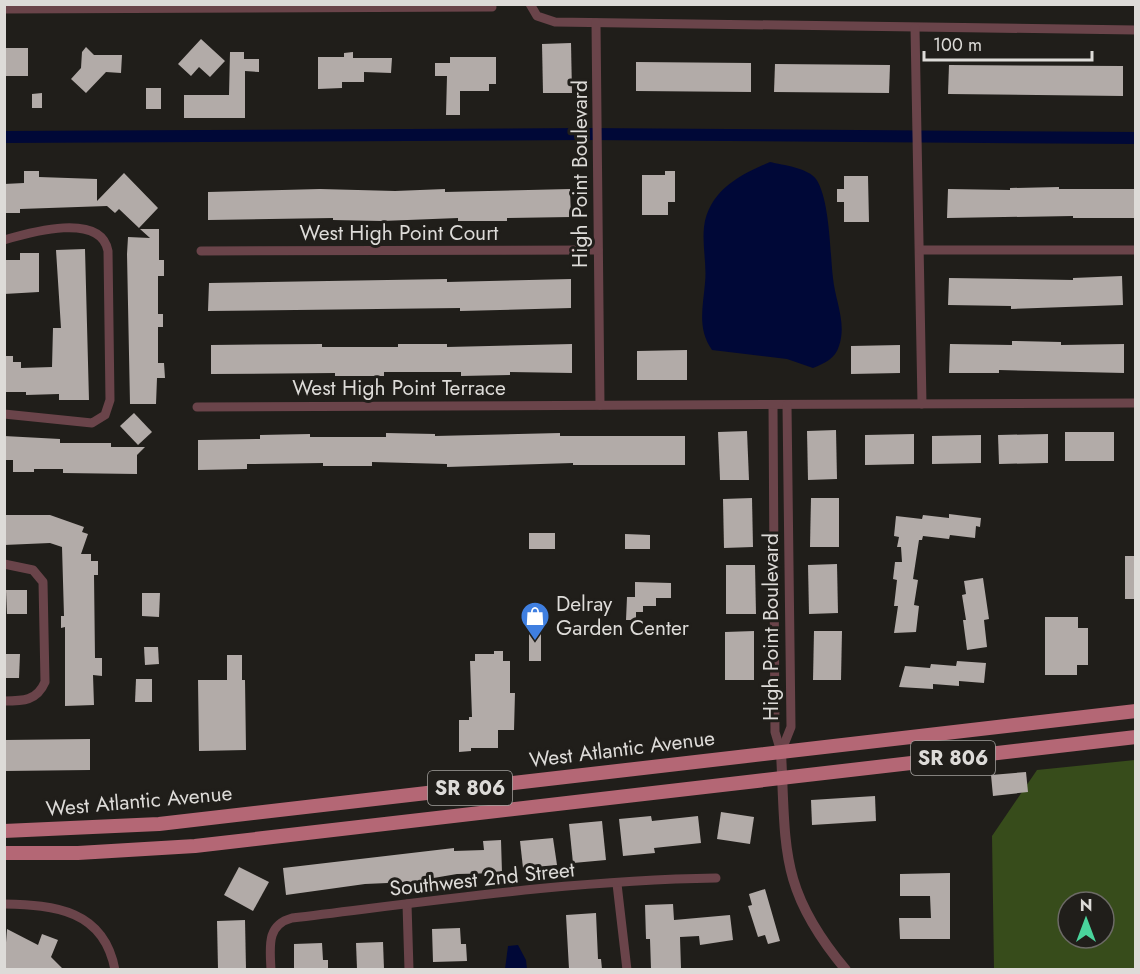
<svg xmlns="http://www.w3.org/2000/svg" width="1140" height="974" viewBox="0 0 1140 974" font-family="Jost,sans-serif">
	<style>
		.green { fill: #374c1b; fill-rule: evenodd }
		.water { fill: #000837 }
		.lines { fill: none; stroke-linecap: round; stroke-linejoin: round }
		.canal { stroke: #000837; stroke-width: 12 }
		.building { fill: #b2aba8 }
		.minor { stroke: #6a444a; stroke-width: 9 }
		.tertiary { stroke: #6a444a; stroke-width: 10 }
		.primary { stroke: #b46775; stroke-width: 14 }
		.labels { text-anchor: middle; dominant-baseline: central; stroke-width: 6; stroke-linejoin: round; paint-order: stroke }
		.shield { fill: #201e1a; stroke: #a4a29f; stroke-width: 1.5 }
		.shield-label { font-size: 20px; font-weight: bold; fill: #dddbd8 }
		.street-label { font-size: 21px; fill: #dddbd8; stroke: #201e1a }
		.poi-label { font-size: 21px; fill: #dddbd8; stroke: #201e1a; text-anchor: start }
	</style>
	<rect width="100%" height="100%" fill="#201e1a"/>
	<path class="green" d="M1135,760v209h-141l-2,-133 45,-66zM1068,902h36v36h-36z"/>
	<g class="water">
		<path d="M770,162c13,3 38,6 46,17 14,20 14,75 17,99 2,22 14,45 6,68 -4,13 -14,17 -26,22l-26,-9 -75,-9c-15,-21 -9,-43 -7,-67 2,-18 -3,-37 -1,-56 5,-36 35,-52 66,-65z"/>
		<path d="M518,945l8,15 1,9h-22l3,-23z"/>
	</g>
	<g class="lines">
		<path class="canal" d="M4,137l581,-3 551,4"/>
	</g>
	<g class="building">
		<path d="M201,39l24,22 -15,16 -11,-10 -8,9 -13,-12z"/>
		<path d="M571,43l1,50h-29l-1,-49z"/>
		<path d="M86,47l8,8h28l-1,18 -15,-1 -20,21 -15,-14 10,-11 1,-16z"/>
		<rect x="4" y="48" width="24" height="28"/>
		<path d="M230,52h14v7h15v13l-14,-1v47h-61v-23h45z"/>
		<path d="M353,52v6h39l-1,15 -27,-1v10h-22v6l-24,1v-32h26v-4z"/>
		<path d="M450,57h46v27h-7v7h-29v24h-14l1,-39h-12v-13h15z"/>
		<path d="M636,62l115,1v29l-115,-1z"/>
		<path d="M775,64l115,1 -1,28 -115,-1z"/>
		<path d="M949,65l174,1v30l-175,-2z"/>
		<rect x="146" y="88" width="15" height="21"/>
		<path d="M42,93v15h-10v-14z"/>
		<path d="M24,171h15v6l58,2v22l27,-28 34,35 -19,20 -20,-19 -4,4 -8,-7 -87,3v4h-16v-29l20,-1z"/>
		<path d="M665,171h10v31h-7v13h-26v-40h23z"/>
		<path d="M844,176h24l1,46h-25v-20h-7v-13h7z"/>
		<path d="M1059,187v2h77v29h-63v-2l-126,2 1,-29 62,1v-2z"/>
		<path d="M320,189l75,2 50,-2v3l125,-3 1,28 -64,1v3h-49v-3l-76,3 -49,-1v-2l-125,2v-28z"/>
		<path d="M140,229h19v31h5v16h-6v38h5v13h-5v36h6l1,15h-8l-1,26h-26l-3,-150 1,-17 22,1z"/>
		<path d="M85,249l4,151h-30v-6l-33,1v-3h-22v-36h9v6h8v6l31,-1 1,-39h8l-5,-78z"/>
		<path d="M20,253h19v39l-35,2v-34h16z"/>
		<path d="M1122,276l1,29 -112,4v-3l-63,-1 1,-27 124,2v-2z"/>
		<path d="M447,279v3l124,-3v29l-111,3v-3l-252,3 1,-28z"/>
		<path d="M1012,341l49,1v3l63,-1v29l-125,-3v3h-50l1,-29 62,1z"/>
		<path d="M322,344v3h76v-3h49v3l125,-3v29l-62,-1v3l-49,1v-4h-77v4h-49v-3l-124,1v-29z"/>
		<path d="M900,345v28l-49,1v-28z"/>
		<path d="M687,350v30h-50v-29z"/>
		<path d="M134,413l18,19 -14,13 -18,-19z"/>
		<path d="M836,430l1,49 -29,1 -1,-49z"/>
		<path d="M747,431l2,49h-29l-2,-48z"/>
		<rect x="1065" y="432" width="49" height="29"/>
		<path d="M386,433l49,1v2l125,-3v3h125v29h-112v-2l-126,4v-3l-75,-2v4h-49v-3l-76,1v5l-49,1v-30l62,-1v-4l50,-1v3h76z"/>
		<path d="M914,434v30l-49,1v-30z"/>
		<path d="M1048,434v29l-49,1 -1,-29z"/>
		<path d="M981,435v28l-49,1v-28z"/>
		<path d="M4,436l56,3v4h51v4h34l-8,8v19l-74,-1v-4h-29v3h-21v-12h-9z"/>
		<path d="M752,498l1,49 -29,1 -1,-49z"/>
		<path d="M811,498h28v49h-29z"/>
		<path d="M949,514l32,4 -1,9 -4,-1 -1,12 -25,-3 -1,4 -26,-3 -1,4h-3l-6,39 5,1 -4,25 5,1 -3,26 -22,1 4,-27h-4l3,-26 -4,-1 2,-17h7l-1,-15h-4l2,-10 -5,-1 2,-20 26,3 1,-4 26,3z"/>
		<path d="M4,515h46l34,12 -2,5 6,2 -7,20h10v7h7v14h-4l1,83h7v18l-9,-1 1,30 -29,1v-79l-4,1v-12h3l-2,-69 -12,-4 -46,2z"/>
		<rect x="529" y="533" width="26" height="16"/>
		<path d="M625,534l25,1v14h-25z"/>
		<rect x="1125" y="556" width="11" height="43"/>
		<path d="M837,564l1,49 -29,1 -1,-49z"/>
		<path d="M726,565h29l1,49h-30z"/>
		<path d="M983,578l6,41 -5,1 3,27 -20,3 -4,-30h3l-4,-25 4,-1 -2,-13z"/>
		<path d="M635,582l36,1v15h-15v8h-13v6h-7v8h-10l1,-23h8z"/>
		<path d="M6,590h21v24h-20z"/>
		<path d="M142,593h18l-1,24 -17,-1z"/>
		<path d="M1045,617h33v11h10v37h-11v10h-32z"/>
		<rect x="529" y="624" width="12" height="37"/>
		<path d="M754,631v49h-29v-48z"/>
		<path d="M814,631h28l-1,49h-28z"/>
		<path d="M144,647h14l1,17 -14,1z"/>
		<path d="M494,651h9v10h7v32h5l-1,37h-16v18h-27v3l-12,1v-32h10v-3h3l-2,-56h5v-7h19z"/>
		<path d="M4,654h16l-1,24h-15z"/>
		<path d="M227,655h15v25h3l1,70 -47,1 -1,-71h29z"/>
		<path d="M957,661l29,2 -2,20 -25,-2v5l-26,-2v5l-34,-2 6,-21 25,2 1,-4 25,2z"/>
		<path d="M136,679h16v23h-17z"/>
		<path d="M90,739v31l-86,1v-31z"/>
		<path d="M1026,772l2,20 -35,4 -2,-21z"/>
		<path d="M875,796l1,25 -64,4 -1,-25z"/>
		<path d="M721,812l33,5 -4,27 -33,-5z"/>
		<path d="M651,816l1,5 46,-5 3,27 -47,5 1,5 -32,3 -4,-37z"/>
		<path d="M602,821l4,39 -33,3 -4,-39z"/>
		<path d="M553,838l4,27 -34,3 -3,-27z"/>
		<path d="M501,840l1,33 -45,1 -47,8 -45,2 -79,11 -3,-27 171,-20v3l30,-1 -1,-9z"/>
		<path d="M239,867l30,15 -16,29 -29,-16z"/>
		<path d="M950,873v66h-50l-1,-21h32l-1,-22h-30v-22z"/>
		<path d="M765,889l15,52 -12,3 -3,-9 -7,2 -10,-31 4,-1 -3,-11z"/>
		<path d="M673,904l1,16 56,-5 3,25 -33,5 -1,-9 -19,1 1,32h-30l-1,-30h-4l-1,-34z"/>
		<path d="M596,913l2,46h3l1,10h-33l-3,-54z"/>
		<path d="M245,920l1,49h-28l-1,-48z"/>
		<path d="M460,928l1,16h5l1,17 -34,1 -1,-33z"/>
		<path d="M7,929l31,16 4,-11 16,6 -7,17 12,12h-59z"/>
		<path d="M383,942l1,27h-27l-1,-26z"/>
		<path d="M322,943l1,17h5v9h-34v-25z"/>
	</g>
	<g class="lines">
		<g class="minor">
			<path d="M530,4l7,12 18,6 581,8"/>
			<path d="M4,9l488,-2"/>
			<path d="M596,23l4,382"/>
			<path d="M915,28l7,376"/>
			<path d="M4,240c27,-8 97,-28 104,11l2,149 -5,15 -13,8 -88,-9"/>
			<path d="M920,250h216"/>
			<path d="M201,251l397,-1"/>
			<path d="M773,405l2,327 6,20"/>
			<path d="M197,407l939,-4"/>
			<path d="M4,564l29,6 10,12 2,100c-8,19 -22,19 -41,19"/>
			<path d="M781,752l10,-25 -4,-322"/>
			<path d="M617,884l10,86"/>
			<path d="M4,904c51,1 100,6 111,66"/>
			<path d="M407,904l2,66"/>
			<path d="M271,970c-1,-23 -5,-45 21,-52 141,-17 282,-38 424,-40"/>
		</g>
		<path class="tertiary" d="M781,752c5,98 -2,138 65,218"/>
		<g class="primary">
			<path d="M4,831l155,-7 977,-113"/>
			<path d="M4,853h74l117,-7 941,-109"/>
		</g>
	</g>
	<defs>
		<g id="shop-pin" transform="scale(1.5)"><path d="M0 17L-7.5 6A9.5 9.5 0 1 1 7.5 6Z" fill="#3f7fe0" stroke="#201e1a"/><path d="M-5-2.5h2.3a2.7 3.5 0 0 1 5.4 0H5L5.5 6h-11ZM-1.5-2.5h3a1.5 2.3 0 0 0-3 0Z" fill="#fff"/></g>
	</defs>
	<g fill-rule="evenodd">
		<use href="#shop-pin" x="535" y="616"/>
	</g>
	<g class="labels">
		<g class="shield">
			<rect x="911" y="741" width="84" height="34" rx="4.5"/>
			<rect x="428" y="771" width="84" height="34" rx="4.5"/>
		</g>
		<g class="shield-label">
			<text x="953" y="758">SR 806</text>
			<text x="470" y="788">SR 806</text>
		</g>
		<g class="street-label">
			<text transform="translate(580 174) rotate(-90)">High Point Boulevard</text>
			<text x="399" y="233">West High Point Court</text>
			<text x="399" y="388">West High Point Terrace</text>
			<text transform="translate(771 627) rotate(-90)">High Point Boulevard</text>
			<text transform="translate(622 749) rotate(-7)">West Atlantic Avenue</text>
			<text transform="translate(139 801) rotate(-5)">West Atlantic Avenue</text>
			<text transform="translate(482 879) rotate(-6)">Southwest 2nd Street</text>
		</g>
		<g class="poi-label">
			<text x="556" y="604">Delray<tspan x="556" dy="24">Garden Center</tspan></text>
		</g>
	</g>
	<rect width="1140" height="974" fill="none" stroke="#dddbd8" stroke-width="12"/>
	<g transform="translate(1086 920)"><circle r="28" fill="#201e1a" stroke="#6c6a66" stroke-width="1.5"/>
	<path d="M0-4.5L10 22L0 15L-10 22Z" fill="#4ad49c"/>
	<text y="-9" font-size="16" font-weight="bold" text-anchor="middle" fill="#dddbd8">N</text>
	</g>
	<path d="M924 51v9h168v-9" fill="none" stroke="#dddbd8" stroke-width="3"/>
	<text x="933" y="51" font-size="18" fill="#dddbd8" stroke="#201e1a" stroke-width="4.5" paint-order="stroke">100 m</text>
</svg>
